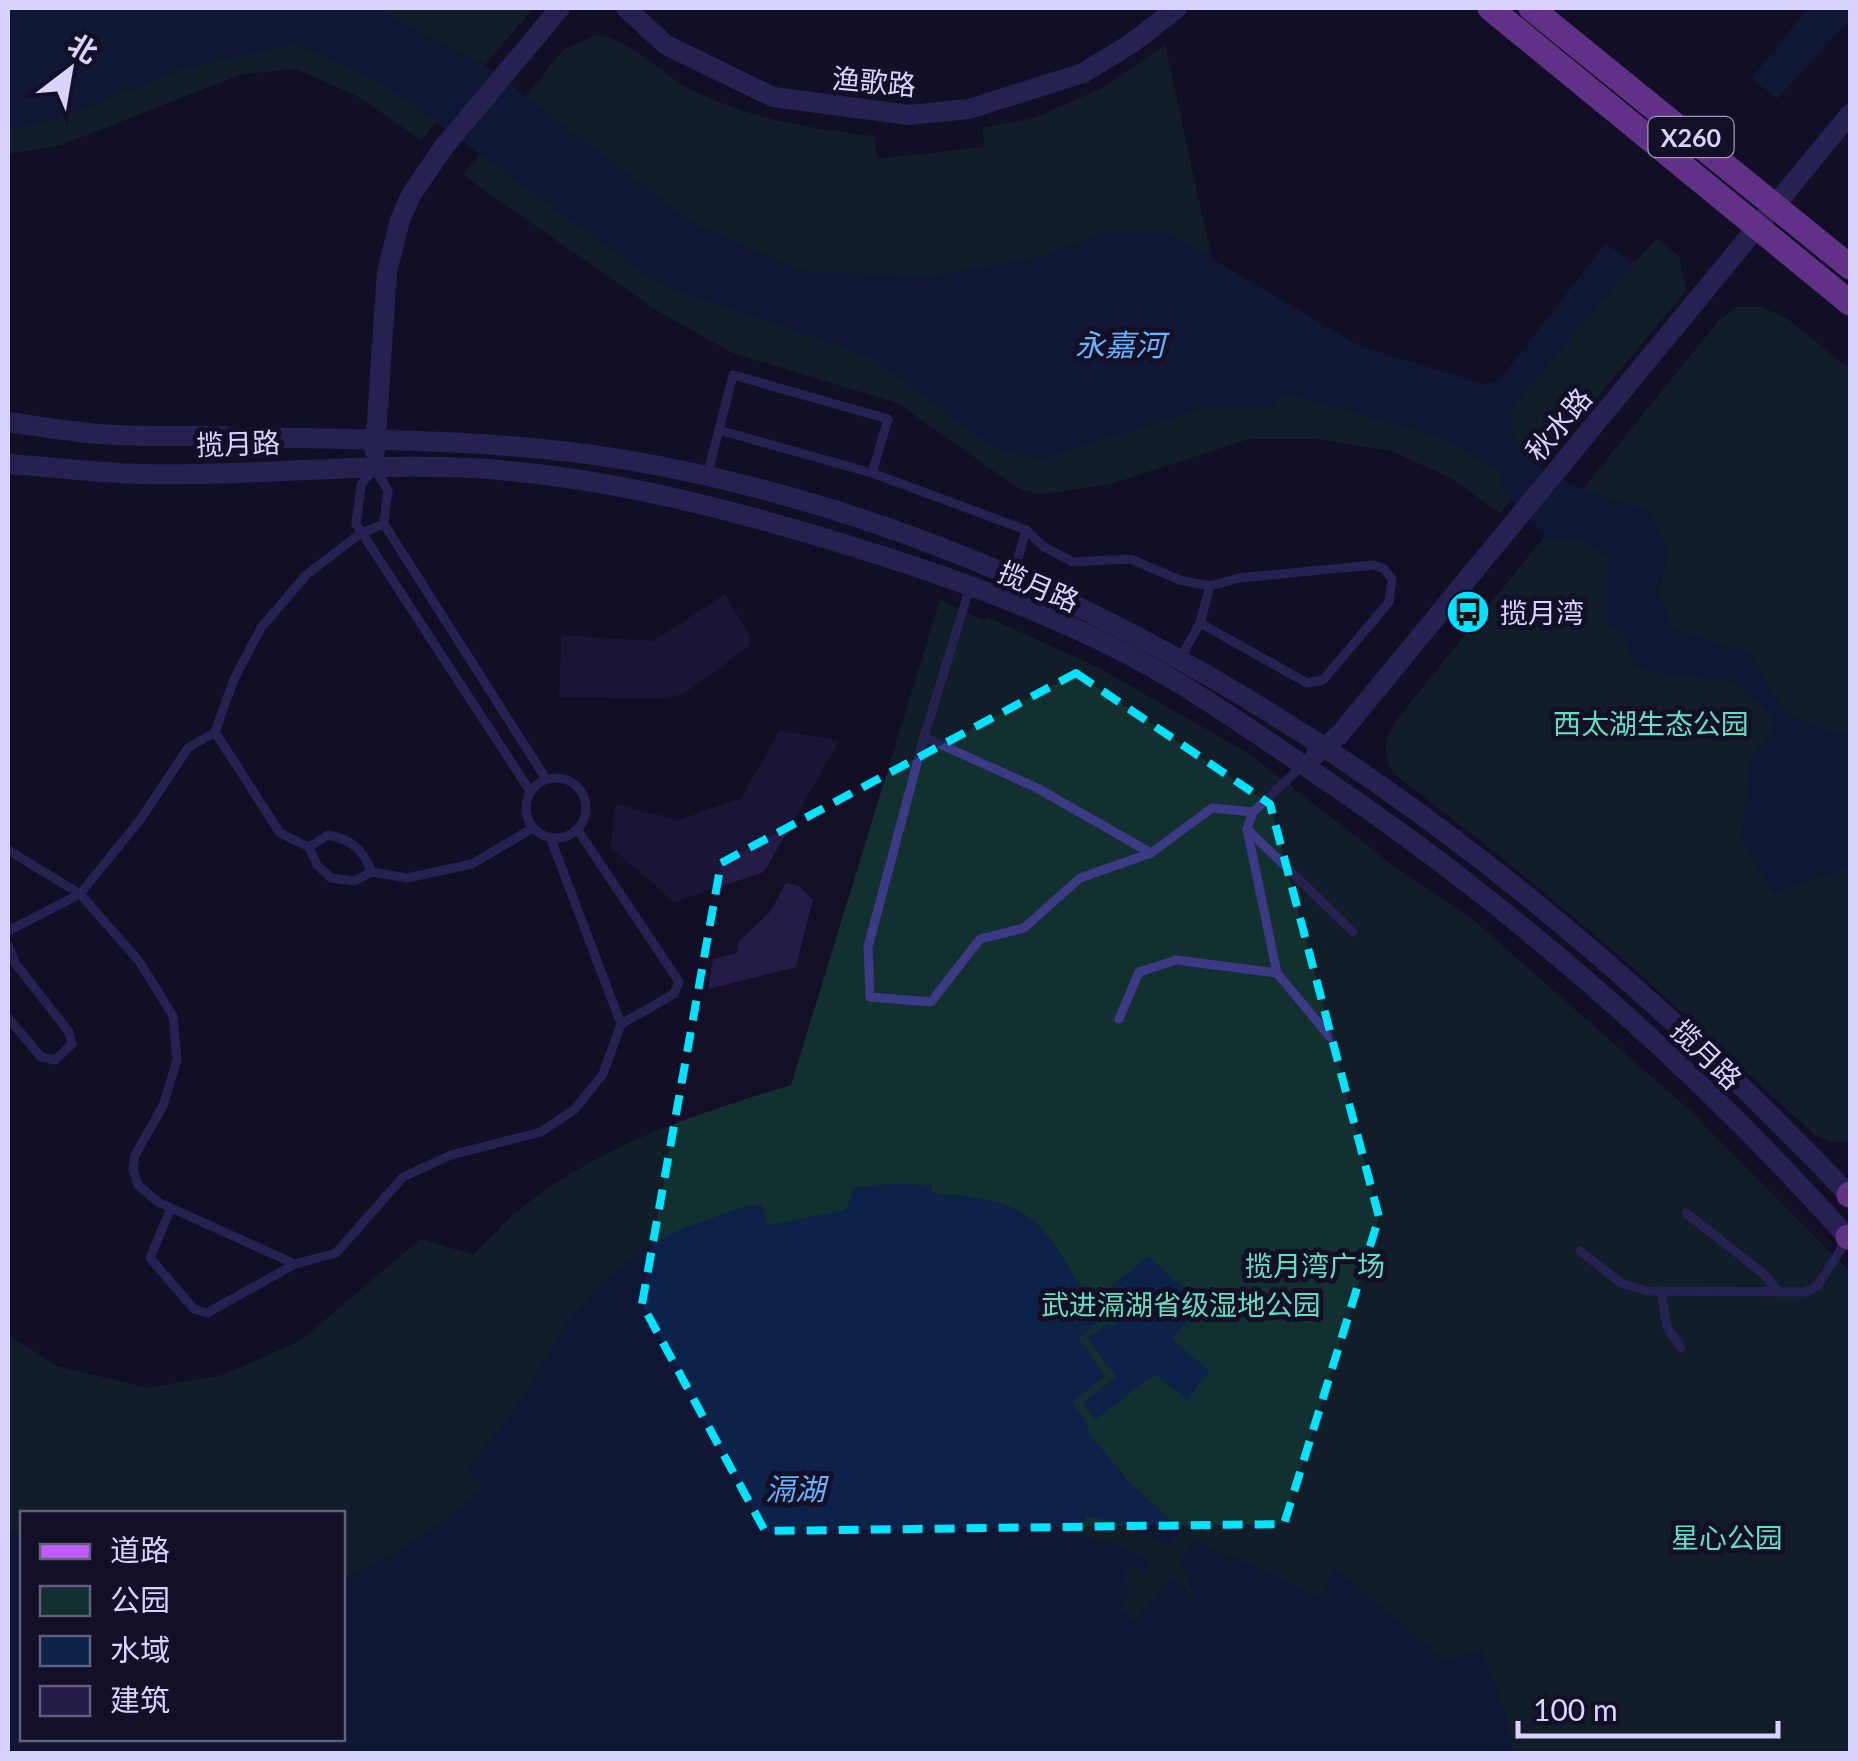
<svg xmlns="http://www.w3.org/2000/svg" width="1858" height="1761" viewBox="0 0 1858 1761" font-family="Lato,'Noto Sans SC',sans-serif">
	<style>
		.green { fill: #12302f; fill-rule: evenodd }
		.water { fill: #0c2248 }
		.building { fill: #241b47 }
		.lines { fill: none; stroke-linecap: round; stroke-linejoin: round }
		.service { stroke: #3d3a85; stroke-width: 9 }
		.tertiary { stroke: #3d3a85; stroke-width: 20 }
		.primary { stroke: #c25bff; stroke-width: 25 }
		.marked { fill: none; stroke: #00e5ff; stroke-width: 8; stroke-dasharray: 20 12; stroke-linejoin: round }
		.labels { text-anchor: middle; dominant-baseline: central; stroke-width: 10; stroke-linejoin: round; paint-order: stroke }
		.shield { fill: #130f26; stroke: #9e99be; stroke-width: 2.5 }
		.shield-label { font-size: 25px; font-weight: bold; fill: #d9d4ff }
		.street-label { font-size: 28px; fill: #d9d4ff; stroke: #130f26 }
		.poi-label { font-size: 28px; fill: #d9d4ff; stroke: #130f26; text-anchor: start }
		.park-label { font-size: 28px; fill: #5fe0c0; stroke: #130f26 }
		.water-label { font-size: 30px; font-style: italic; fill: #62b6ff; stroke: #130f26 }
	</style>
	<rect width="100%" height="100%" fill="#130f26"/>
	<g class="green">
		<path d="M8,8h525l-112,132 -62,-43 -63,-28 -54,5 -181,71 -53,9z"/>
		<path d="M596,35c35,4 61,36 92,53 57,30 123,41 186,48l3,23 108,-12 -3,-19 52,-10 69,-30 62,-43 68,311 251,67 173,-184 22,17 7,35 -186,222 -49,-35 -60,-27 -73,-12h-69l-139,45 -67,10 -22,-4 -123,-87 -165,-50 -75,-42 -195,-136 100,-125z"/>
		<path d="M1736,307h25l27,12 62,51v772h-18l-17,-7 -186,-171 -130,-109 -106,-82c-12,-23 -8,-35 6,-56l317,-393z"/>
		<path d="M940,600l42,20 5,-3 108,49 153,87 152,118 72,48 216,190 162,163v481h-1842v-418l49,31 90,22 76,-13 77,-34 121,-102 52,16c20,-19 40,-42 63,-58 81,-58 161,-83 255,-112zM22,1514h320v224h-320z"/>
	</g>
	<g class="water">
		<path d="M8,8h368l103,53 214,162 109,47 126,7 115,-21 55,-23 67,-2 194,115 124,38 15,-2 107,-138 30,19 -122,144c-1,7 -3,18 -1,24 15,49 96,67 139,79l17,41 -8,42 12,36 79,24c28,54 36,71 99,81v134l-2,-2 -75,29 -32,-56 10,-83 23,-27 -3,-14 -37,-33 -100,-13 -9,-32 -17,-13v-68l-29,-17 -30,2 -47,-52 -2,-16 -60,-36 -157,-44 -8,14 -70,1 -164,51 -46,-10 -125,-92 -212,-73 -275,-200 -88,-40 -112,25 -129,52 -46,9z"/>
		<path d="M1808,8h42v11l-73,80 -25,-21z"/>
		<path d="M891,1184l41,1v8c30,3 73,5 98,25 26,20 42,57 59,84l9,-6 12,16 -32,26 27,38 -33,26 17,24 -3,4 44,53 51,47 -15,17c-25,-19 -48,-27 -80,-30v4l-28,6 1,5c34,4 65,12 93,32l-6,8 -11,-6 -8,2 -5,15 8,9 -11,16 16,13 36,-44 25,23 -17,-39 17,-21 125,57 14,-29 110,92 36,-10 22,56 12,47h-1507v-223l14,7v201h320l1,-161c53,-23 97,-50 140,-89l-17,-20 45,-54 59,-96 32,-35 42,-35 25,-14 79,-29 3,2 10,-3 7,21 78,-15 7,-22z"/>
		<path d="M1148,1256l54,48 -30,35 38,32 -23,29 -32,-26 -60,46 -12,-17 33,-27 -29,-38 21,-15 4,3 16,-13 -12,-14 -3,2 -8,-9z"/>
	</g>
	<g class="building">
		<path d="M725,594l26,44 -2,8 -64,47 -21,6 -105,-2 3,-62 92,6z"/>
		<path d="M780,730l59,11 -75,131 -90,30 -63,-55 5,-43 62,16 63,-22z"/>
		<path d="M786,883l12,2 15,15 -17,67 -88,22 5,-30 24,-6 1,-11 32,-30z"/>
	</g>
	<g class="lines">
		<g class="service">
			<path d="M719,430l153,43 154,57 -13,46"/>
			<path d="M707,476l26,-101 155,44 -16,54"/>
			<path d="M1026,530l18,17 29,15 57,-3 50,21 30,6 29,-8 135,-13 10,4 8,10 -3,23 -66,78 -16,3 -107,-60"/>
			<path d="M970,587l-46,150 -56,210 2,50 61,5 49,-63 44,-11 56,-50 71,-25 61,-45 41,4 49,-46"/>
			<path d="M1179,661l21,-38 10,-37"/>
			<path d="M215,732l65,101 29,14 8,18 14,13 23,3 18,-9 35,6 65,-14 61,-36"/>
			<path d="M924,737l113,51 114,65"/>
			<circle cx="556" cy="808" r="30"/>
			<path d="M530,791l-174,-267 5,-39 13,-17 14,22 -4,34 162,255"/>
			<path d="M1253,812l-6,17 30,144 53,64"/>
			<path d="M577,829l102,153 -5,12 -53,30"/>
			<path d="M1247,829l106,103"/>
			<path d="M309,847l19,-12c25,5 34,14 44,37"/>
			<path d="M8,850l72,44 59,67 34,55 4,44 -14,46 -28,49 -2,15 5,15 20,17 137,62 41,-11 67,-76 48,-22 90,-23 33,-22 29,-36 18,-50 -71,-187"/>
			<path d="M8,931l72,-37 60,-74 48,-72 27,-16 19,-53 27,-51 45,-53 55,-42 23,-9"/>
			<path d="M8,945l7,18 54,69 3,12 -17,16 -14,-3 -33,-39"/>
			<path d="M1119,1019l20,-47 37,-12 101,13"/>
			<path d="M171,1208l-21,50 44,51 13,4 88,-49"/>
			<path d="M1686,1213l79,62 13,17"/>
			<path d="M1580,1251l41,32 25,8 160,1 12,-7 30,-47"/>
			<path d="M1661,1291l6,36 14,21"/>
		</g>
		<g class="tertiary">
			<path d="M626,8l40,37 107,52 136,18 60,-6 114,-36 49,-30 45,-35"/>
			<path d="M8,422c30,4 62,10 93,12 34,3 69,2 104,2 138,4 279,1 416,23 485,81 898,389 1229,737"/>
			<path d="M375,451l12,-180 13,-51 11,-25 32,-47 117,-140"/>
			<path d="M8,464c45,3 90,9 135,10 126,3 252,-16 377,-2 115,12 227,42 337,76 93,29 186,62 272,107 63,33 119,73 177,112 198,131 386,296 544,473"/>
			<path d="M1316,754l24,-20 510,-620"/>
		</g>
		<g class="primary">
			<path d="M1490,8l360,295"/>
			<path d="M1531,8l319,259"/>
			<path d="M1849,1195l1,-1"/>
			<path d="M1848,1237h2"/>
		</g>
	</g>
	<path d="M0 0H1858V1761H0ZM1076,673l194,131 109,413 -95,307 -519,7 -123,-227 79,-441z" fill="#130f26" fill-opacity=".55" fill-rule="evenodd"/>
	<path class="marked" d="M1076,673l194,131 109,413 -95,307 -519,7 -123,-227 79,-441z"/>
	<defs>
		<g id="bus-disc" transform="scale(2.25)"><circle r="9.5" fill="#00e5ff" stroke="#130f26"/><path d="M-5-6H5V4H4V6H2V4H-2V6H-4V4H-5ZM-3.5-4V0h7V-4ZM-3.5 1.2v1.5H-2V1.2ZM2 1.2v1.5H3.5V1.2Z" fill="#111"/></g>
	</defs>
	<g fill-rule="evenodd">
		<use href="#bus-disc" x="1468" y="612"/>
	</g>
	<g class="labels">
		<rect class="shield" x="1648.5" y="117" width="85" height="40" rx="8"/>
		<g class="shield-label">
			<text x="1691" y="137">X260</text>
		</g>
		<g class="street-label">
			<text transform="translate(874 81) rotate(5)">渔歌路</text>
			<text transform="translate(1558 424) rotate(-50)">秋水路</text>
			<text transform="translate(238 443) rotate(-2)">揽月路</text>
			<text transform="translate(1039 586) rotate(23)">揽月路</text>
			<text transform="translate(1707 1054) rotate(44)">揽月路</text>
		</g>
		<g class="poi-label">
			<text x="1500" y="612">揽月湾</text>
		</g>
		<g class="park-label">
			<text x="1651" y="723">西太湖生态公园</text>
			<text x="1315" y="1265">揽月湾广场</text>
			<text x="1181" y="1304">武进滆湖省级湿地公园</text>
			<text x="1727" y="1537">星心公园</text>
		</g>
		<g class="water-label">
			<text x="1120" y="344">永嘉河</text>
			<text x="795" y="1488">滆湖</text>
		</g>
	</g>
	<rect width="1858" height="1761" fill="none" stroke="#d9d4ff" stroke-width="20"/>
	<rect x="20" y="1511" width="325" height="230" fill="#130f26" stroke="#625e7d" stroke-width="2.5"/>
	<rect x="40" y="1544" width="50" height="15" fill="#c25bff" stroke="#625e7d" stroke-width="2.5"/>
	<text x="110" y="1561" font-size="30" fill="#d9d4ff">道路</text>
	<rect x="40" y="1586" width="50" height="30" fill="#12302f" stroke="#625e7d" stroke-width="2.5"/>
	<text x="110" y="1611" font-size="30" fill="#d9d4ff">公园</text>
	<rect x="40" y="1636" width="50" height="30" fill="#0c2248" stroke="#625e7d" stroke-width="2.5"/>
	<text x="110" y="1661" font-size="30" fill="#d9d4ff">水域</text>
	<rect x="40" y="1686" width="50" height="30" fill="#241b47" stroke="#625e7d" stroke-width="2.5"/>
	<text x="110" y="1711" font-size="30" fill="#d9d4ff">建筑</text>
	<g transform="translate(70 70) rotate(31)" stroke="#130f26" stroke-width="8" paint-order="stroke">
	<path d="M0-8L18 38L0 25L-18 38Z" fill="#d9d4ff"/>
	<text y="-15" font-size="28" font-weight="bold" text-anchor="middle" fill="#d9d4ff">北</text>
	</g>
	<path d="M1518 1721v15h260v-15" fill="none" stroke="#d9d4ff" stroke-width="5"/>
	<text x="1533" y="1721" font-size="30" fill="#d9d4ff" stroke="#130f26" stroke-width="8" paint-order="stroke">100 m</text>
</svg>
